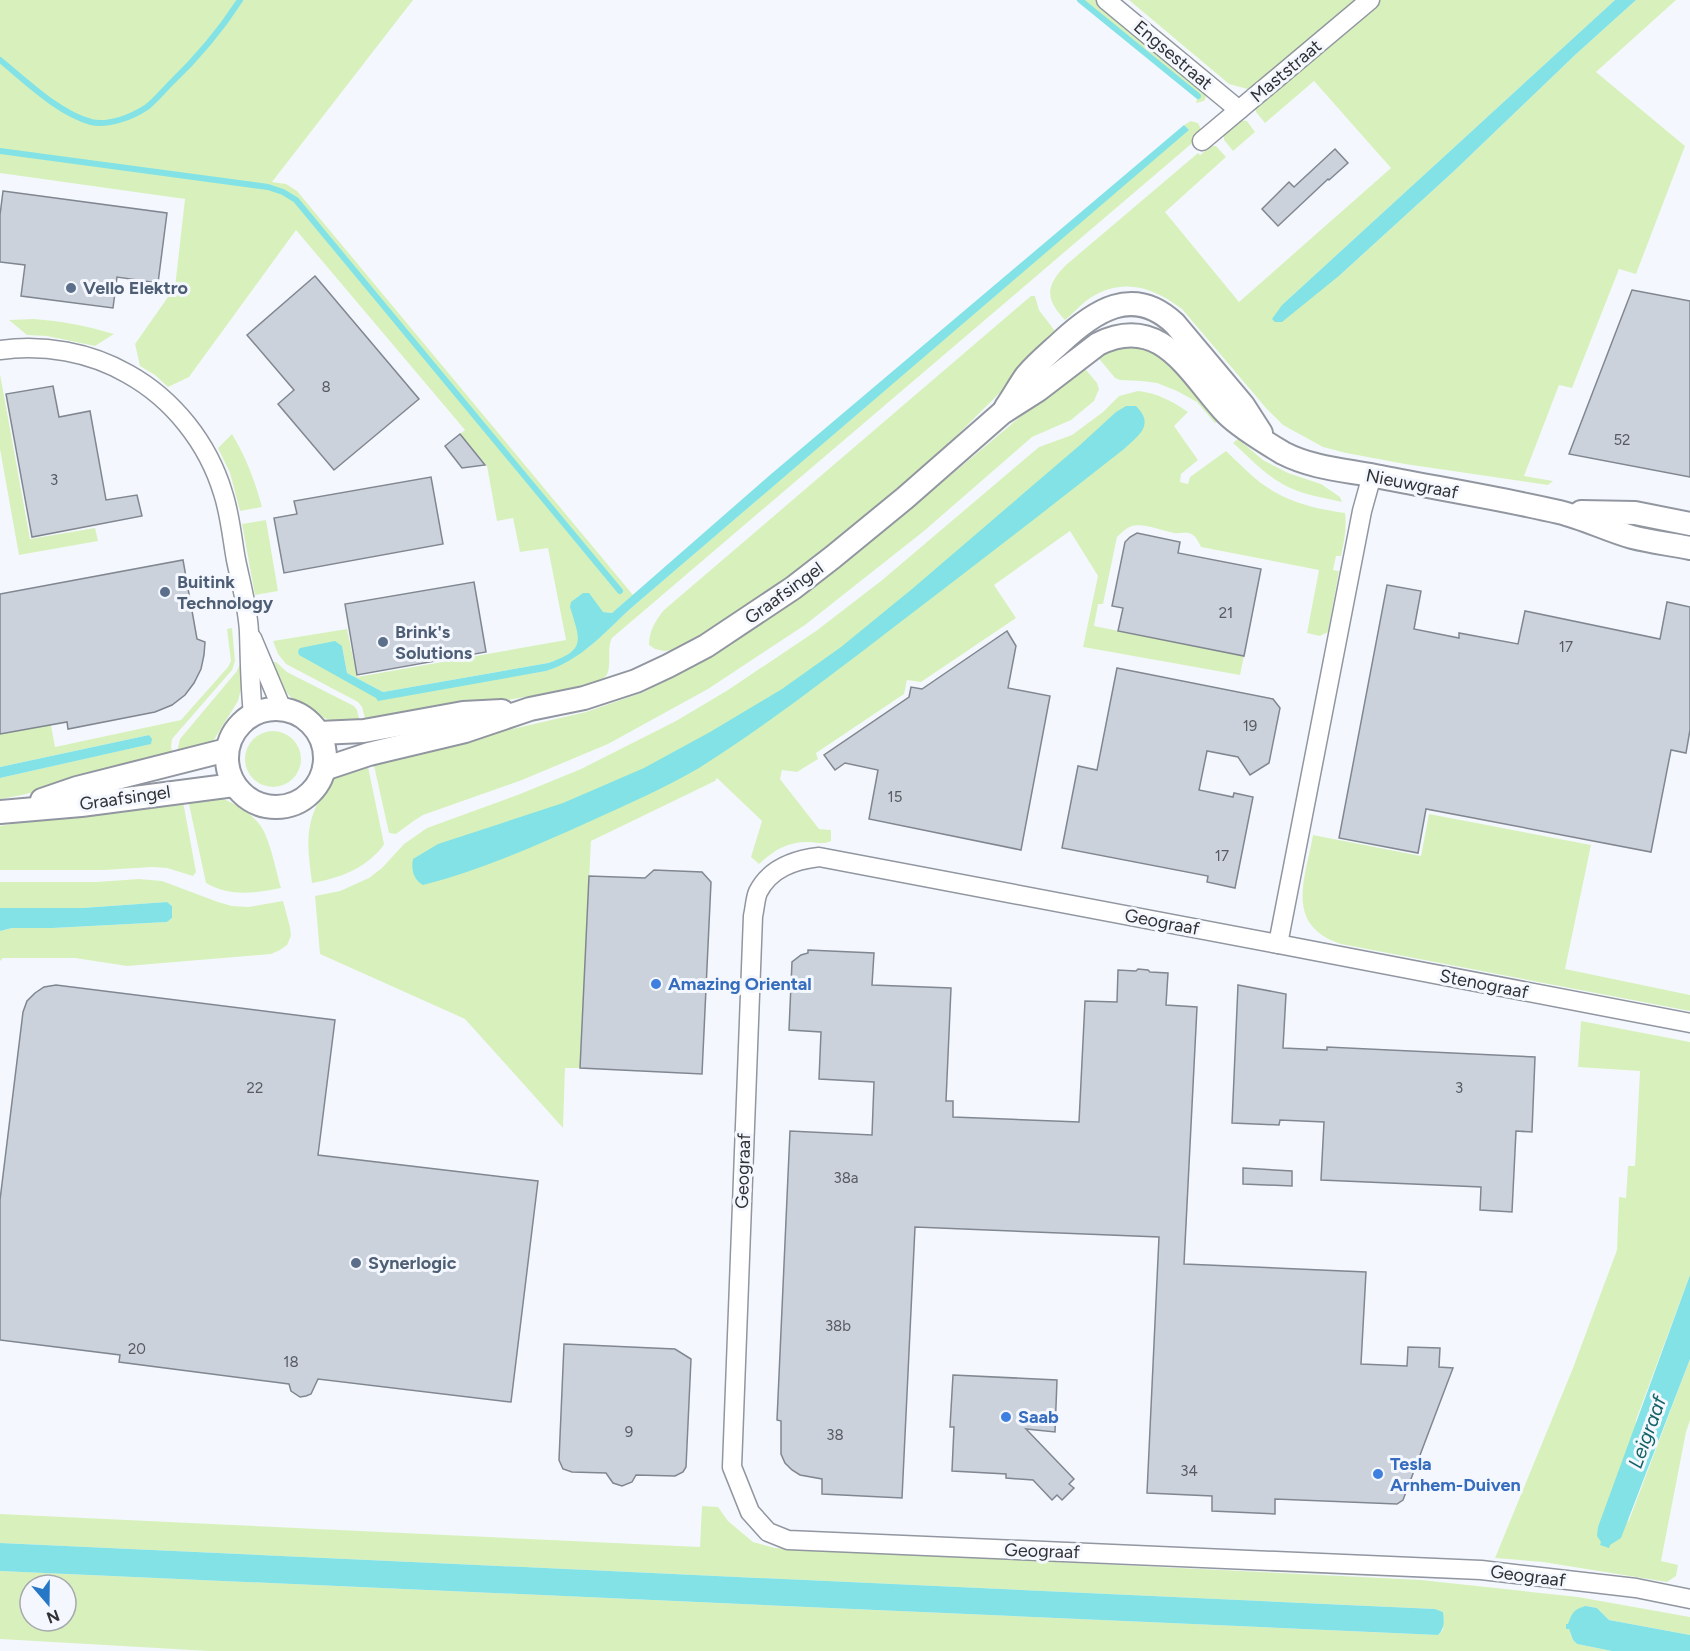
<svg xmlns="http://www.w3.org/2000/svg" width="1690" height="1651" viewBox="0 0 1690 1651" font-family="Figtree,sans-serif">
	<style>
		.green { fill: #d8f1bc; fill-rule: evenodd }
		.water { fill: #83e2e5 }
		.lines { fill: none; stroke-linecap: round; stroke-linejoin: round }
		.stream { stroke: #83e2e5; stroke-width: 6 }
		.building { fill: #ccd2dc; stroke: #818790; stroke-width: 1.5 }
		.minor-casing { stroke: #9196a0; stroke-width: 21 }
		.tertiary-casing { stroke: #9196a0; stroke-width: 26 }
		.minor { stroke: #fff; stroke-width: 18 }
		.tertiary { stroke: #fff; stroke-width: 22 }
		.service-dot { fill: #5c6f8a; stroke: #f4f8fe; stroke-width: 2 }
		.shop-dot { fill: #3f7fe0; stroke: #f4f8fe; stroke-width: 2 }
		.labels { text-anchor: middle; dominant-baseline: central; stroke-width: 6; stroke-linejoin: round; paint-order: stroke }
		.number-label { font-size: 15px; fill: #575a60 }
		.street-label { font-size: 18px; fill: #303236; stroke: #f4f8fe }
		.service-label { font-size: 18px; font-weight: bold; fill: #4e5e75; stroke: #f4f8fe; text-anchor: start }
		.shop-label { font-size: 18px; font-weight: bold; fill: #366cbe; stroke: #f4f8fe; text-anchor: start }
		.water-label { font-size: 20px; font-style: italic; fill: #136366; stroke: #f4f8fe }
	</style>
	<rect width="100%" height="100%" fill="#f4f8fe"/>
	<g class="green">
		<path d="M0,0h413l-141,182 14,2 11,7 336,404 -21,18 -9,-1 -24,25c0,16 -18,22 -31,26l-165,29 -36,-19 -5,-27 -42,2 77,50 169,-27 42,-23 42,-39 558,-479 -4,-5 7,-4 7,2c4,7 3,10 -1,16l-585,499c-6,11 1,32 -7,39 -8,7 -25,8 -35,11 -67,15 -136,23 -204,34l-4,-15 -4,-5 -72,-38 -8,-10 -5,-13 74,-12 10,48 209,-37 -18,-92 -28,4 -7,-34 -16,3 -10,-55 -27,-32 5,-4 -169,-200 -107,147 -21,10 -13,-12 -15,-9 -5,-22 40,-57 10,-88 -185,-26z"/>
		<path d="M1080,0h16l108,93 2,4 -2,4 -8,2 2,-7z"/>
		<path d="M1129,0h231l-109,90 -22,-6z"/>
		<path d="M1377,0h238l-333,305 58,-30 113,-103 122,-117 61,-55h40l-80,72 89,74 -49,128 -17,-5 -47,119 -13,-3 -35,91 29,5 -5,4 -143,-21 -59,-11 -23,-6 -40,-22 -17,-17 -84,-99c-29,-22 -59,-32 -92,-11 -9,6 -16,15 -25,22 -20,-21 -20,-34 1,-55l132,-112 2,2 11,-9h5l10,11 -61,55 74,90 152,-134 -77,-87 -49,42 -9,-11 -1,-7z"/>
		<path d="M1240,120l7,1 8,11 -22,19 -9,-11v-5z"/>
		<path d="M1031,296h4l4,14 19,25 -135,134 -110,91 -75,54 -44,26 -19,10 -11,1 -9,-2 -6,-4c0,-14 6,-24 15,-35z"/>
		<path d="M34,319c28,2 53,7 80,15l-19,12 -48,-10 -20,-1 -18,-15z"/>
		<path d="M1133,346l14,3 26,15 47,55 -5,4 -18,-21 -20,-11 -20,-8 -16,-2 -21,-1 -5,-2 -19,-23 23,-8z"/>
		<path d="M1082,365l15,18 2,6 -5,12 -23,19 -39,17 -108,94 -119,94 -97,64 -100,55 -86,36 -99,35 -8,5 -19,14 -7,-1 -16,-72 213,-49 58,-20 78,-42 75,-50 130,-105z"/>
		<path d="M0,374l30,165 65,-11 3,13 -79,14 -19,-106z"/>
		<path d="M1138,391c19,2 34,10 50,21l-14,14 24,34 -17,14 -1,8 8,2 2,-7 36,-26c12,11 23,23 35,32 24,18 54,26 84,30 2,15 -1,29 -4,43h-5l-3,14 6,1 -11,61 -8,4 -13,-3 12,-63 -118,-23c-2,-4 -4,-9 -8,-12 -6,-4 -12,-1 -19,-2 -12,-2 -29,-10 -42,-7 -6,2 -10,6 -15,11l-14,67h-5l-4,22 150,30 -4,19 -157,-28 15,-71 -28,-45 -76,54 22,33 -95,64 -14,-2 -3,14 -88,59 2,6 -21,13 -15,-2 -2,9 39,50 12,1v11c-8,4 -15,1 -24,1 -20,0 -34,9 -48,22l-8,-7 11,-36 -45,-43 -2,3 -124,60 -11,227h-15l-2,60 -98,-109 -145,-65 -5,-58 25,-5 29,-13 13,-10 22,-24 23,-16 93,-34 61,-25 95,-48 52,-31 88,-59 65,-50 158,-134 33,-12 31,-23 16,-16z"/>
		<path d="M232,434c14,23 23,47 30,73l-22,4 -10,-38 -12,-25z"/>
		<path d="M1238,439l25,21 25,13 33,11 19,13 2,5c-18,-4 -37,-7 -54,-15 -21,-10 -38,-29 -55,-44z"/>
		<path d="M266,520l12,71 -23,4 -13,-71z"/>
		<path d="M29,606l26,141 126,-27 47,-53 3,-6 -4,-32 5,-1 3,33 -3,9 -60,69 -1,8 3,10 -152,38 -22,4v-21l150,-34 -1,-9 -149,32v-33l35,-6z"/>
		<path d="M273,662h3l11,10 67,34 3,4 3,12c-8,0 -16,1 -24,-1 -17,-2 -43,-18 -52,-32 -6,-8 -8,-17 -11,-27z"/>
		<path d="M241,665v24l-3,12 -23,37 -5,6 -31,11 -1,-8 2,-8 57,-68 2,-5z"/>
		<circle cx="273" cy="759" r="28"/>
		<path d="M367,762l17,82 -1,2c-18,23 -43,32 -71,37 -4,-35 -9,-57 11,-89 4,-7 8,-14 15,-19 7,-6 20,-9 29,-13z"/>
		<path d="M212,794c17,7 37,16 48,31 10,13 16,46 21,63 -26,5 -51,9 -75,-5l-19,-88z"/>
		<path d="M182,796l14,76 -3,4 -26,-8 -15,-1 -48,3h-104v-44z"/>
		<path d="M1429,814l162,31 -26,124 125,26v16l-349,-67c-57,-19 -36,-64 -28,-109l108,21z"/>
		<path d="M139,879l23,2 56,21 14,4 16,1 35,-6 7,26 1,9 -4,9 -7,5 -9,4 -144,12 -52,-8h-72l-3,3v-30l12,-3h41l114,-6 5,-4v-12l-5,-4 -85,6h-82v-26h96z"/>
		<path d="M1581,1021l109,21v233l-54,145 -8,103 62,-164v61l-4,12 -25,129 17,4 -2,11 -9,6 -124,-20 -48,-4 78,-190 44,-118 2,-53 7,1 2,-32h7l5,-95 -62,-4z"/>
		<path d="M702,1506l16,1 10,14 25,21 22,6 646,32 157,17 112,20v18l-81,-15 -12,-12 -11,-2 -17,23 4,11 4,4 35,7h-1403l-209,-12v-68l1438,64 5,-5v-18l-8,-3 -1435,-66v-29l700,33zM30,1585h36v36h-36z"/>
	</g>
	<g class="water">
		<path d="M1615,0h21l-61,55 -122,117 -113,103 -58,47h-7l-3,-3 10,-14z"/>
		<path d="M1184,125l5,5 -559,479c-26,24 -49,51 -84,62l-168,30 -2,-3 -77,-43 -1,-4 2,-3 35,-7 7,5 5,27 36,19 165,-29c39,-13 32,-23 22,-56l1,-5 12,-9h6l14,19 9,1 158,-138z"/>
		<path d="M1126,406h10c19,19 3,29 -12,43 -76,60 -153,119 -230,178 -64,49 -127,98 -195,141 -34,20 -71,36 -106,52 -55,25 -112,50 -170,65 -10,-6 -12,-16 -10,-26l25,-15 125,-41 81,-35 66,-36 72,-43 59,-42 71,-58 168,-144 36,-33z"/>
		<path d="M149,735l3,4 -1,5 -151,34v-11z"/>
		<path d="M167,902l5,4v12l-5,4 -114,6h-41l-12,3v-23h82z"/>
		<path d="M1690,1275v84l-69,179 -11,7 -1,3 -9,-3 1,-3 -4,-6 1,-9z"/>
		<path d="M0,1543l1435,66 8,3c1,9 2,16 -5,23l-1438,-64z"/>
		<path d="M1586,1606l11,2 12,12 81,15v16h-78l-35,-7 -4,-4 -4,-11h-3v-5h2c4,-11 6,-15 18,-18z"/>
	</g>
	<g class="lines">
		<g class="stream">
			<path d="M1080,0l118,96"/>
			<path d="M0,60c26,21 58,53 91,62 18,4 41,-5 56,-15 8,-6 15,-15 23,-23 26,-25 50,-53 70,-84"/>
			<path d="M0,151l268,36 15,5 13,8 324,391"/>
		</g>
	</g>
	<g class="building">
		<path d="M1335,149l13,14 -19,17 -1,-1 -50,47 -16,-17 27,-27 5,5z"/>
		<path d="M3,191l164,22 -9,70 -41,-6 -4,31 -92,-12 4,-31 -25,-3v-47z"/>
		<path d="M315,276l104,123 -85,71 -56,-66 16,-14 -47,-55z"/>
		<path d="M1632,290l58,11v176l-121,-23z"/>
		<path d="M53,386l6,31 31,-6 16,89 31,-5 5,21 -110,21 -26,-143z"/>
		<path d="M460,434l25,31 -23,3 -17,-22z"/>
		<path d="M431,477l12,67 -159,29 -10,-55 23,-4 -3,-13z"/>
		<path d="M1137,533l43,9 -2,11 83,16 -17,87 -126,-25 5,-23 -11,-2 13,-64 5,-5z"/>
		<path d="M183,560l14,79 8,3 -1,13 -3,14 -7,14 -9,12 -13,10 -17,7 -87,17 -1,-7 -67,12v-140z"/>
		<path d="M474,582l12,70 -129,23 -12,-71z"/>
		<path d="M1387,585l34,6 -7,38 45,9v-5l59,11 7,-33 135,28 7,-37 23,5v123l-4,23 -15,-3 -20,102 -225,-43 -8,44 -79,-15z"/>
		<path d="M1007,631l9,15 -8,42 42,8 -29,154 -152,-31 9,-49 -33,-7 -10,7 -11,-15 85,-58 2,-10 11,2z"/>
		<path d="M1117,668l156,31 7,9 -11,55 -19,12 -12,-18 -31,-6 -8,39 34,7 1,-4 19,4 -18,91 -28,-6 1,-6 -146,-28 16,-82 19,4z"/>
		<path d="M654,870l48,2 9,10 -9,192 -122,-6 9,-192 56,2z"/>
		<path d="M808,950l66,3 -2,32 79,3 -5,113h7v16l126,5 6,-121 32,1 1,-32 18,1 2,-2 10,1 2,2 18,1 -2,32 31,2 -13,257 182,8 -5,92 46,2 1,-19 32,1 -1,19 14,1 -50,132 -6,4 -122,-5v15l-63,-3v-15l-65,-3 12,-256 -244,-10 -13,271 -80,-4v-15l-22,-4 -8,-5 -7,-7 -4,-9v-33l-4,-1 13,-289 82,4 2,-53 -55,-3 2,-47 -32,-2 3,-68 9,-7 7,-2z"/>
		<path d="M56,985l279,35 -17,135 220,26 -27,221 -193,-23 -7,15 -5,2 -6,1 -9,-6 -2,-7 -170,-22 1,-7 -120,-15v-140l23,-188 4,-11 8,-8 9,-6z"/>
		<path d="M1238,985l48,9 -3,54 44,2v-3l208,10 -3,75 -16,-1 -4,81 -32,-2 1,-23 -160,-7 3,-58 -44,-2 -1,5 -47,-2z"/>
		<path d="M1243,1168l49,3v15l-49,-2z"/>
		<path d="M564,1344l111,5 16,10 -5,108 -3,5 -8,4 -39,-1 -4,7 -10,4 -9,-3 -7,-10 -34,-1 -9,-3 -4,-9z"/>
		<path d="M953,1375l104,5 -2,52 -29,-3 48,50 -5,5 5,4 -12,12 -5,-5 -5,5 -19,-20 -27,-2v-4l-54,-3 2,-44h-4z"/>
	</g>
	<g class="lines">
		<g class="minor-casing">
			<g id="minor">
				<path d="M1106,0l133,110"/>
				<path d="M1202,141l168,-141"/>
				<path d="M0,350c44,-6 90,2 128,24 45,25 80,69 95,119 7,21 9,45 13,67 5,24 12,48 13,72 1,28 1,55 4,82"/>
				<path d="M1372,475l-10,36 -84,433 -459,-87c-25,3 -49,11 -61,35 -3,7 -3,16 -5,24l-21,551 18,45 18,20 20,8 693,30 155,18 54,11"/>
				<path d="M252,638l30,71"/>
				<path d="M1278,944l412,79"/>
			</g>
		</g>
		<g class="tertiary-casing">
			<g id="tertiary">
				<path d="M1006,407c7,-10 13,-21 20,-31 10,-12 22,-22 33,-32 35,-33 74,-60 116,-20l68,81 18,28"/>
				<path d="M1581,512l54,1 55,11"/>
				<circle cx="276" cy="758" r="49"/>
				<path d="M319,733l45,-2 99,-18 39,-2"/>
				<path d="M324,769l45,-15 96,-23 65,-22 54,-11 52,-17 32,-15 38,-20 87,-58 40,-31 72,-59 97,-85 36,-23 60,-46c64,-32 92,31 129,70 12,12 41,30 56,39 29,15 61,17 92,23 61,12 123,22 184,36 25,6 48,18 73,25 19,5 39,7 58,11"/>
				<path d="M42,800l35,-12 150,-38"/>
				<path d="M0,812l81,-7 153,-20"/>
			</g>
		</g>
		<use href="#minor" class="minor"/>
		<use href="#tertiary" class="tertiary"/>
	</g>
	<g class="service-dot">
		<circle cx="71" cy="288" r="6"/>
		<circle cx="165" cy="592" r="6"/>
		<circle cx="383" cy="642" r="6"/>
		<circle cx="356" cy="1263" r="6"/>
	</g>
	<g class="shop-dot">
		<circle cx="656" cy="984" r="6"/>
		<circle cx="1006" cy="1417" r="6"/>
		<circle cx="1378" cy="1474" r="6"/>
	</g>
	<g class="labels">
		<g class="number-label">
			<text x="326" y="387">8</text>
			<text x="1622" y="440">52</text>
			<text x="54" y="480">3</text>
			<text x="1226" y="613">21</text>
			<text x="1566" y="647">17</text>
			<text x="1250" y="726">19</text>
			<text x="895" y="797">15</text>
			<text x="1222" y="856">17</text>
			<text x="255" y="1088">22</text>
			<text x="1459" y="1088">3</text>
			<text x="846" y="1178">38a</text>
			<text x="838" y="1326">38b</text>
			<text x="137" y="1349">20</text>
			<text x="291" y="1362">18</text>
			<text x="629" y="1432">9</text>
			<text x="835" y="1435">38</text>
			<text x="1189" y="1471">34</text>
		</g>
		<g class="street-label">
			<text transform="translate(1173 55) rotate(40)">Engsestraat</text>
			<text transform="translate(1286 71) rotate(-40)">Maststraat</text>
			<text transform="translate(1412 484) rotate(11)">Nieuwgraaf</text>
			<text transform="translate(784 593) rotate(-36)">Graafsingel</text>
			<text transform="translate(125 798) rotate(-8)">Graafsingel</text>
			<text transform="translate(1162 922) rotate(11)">Geograaf</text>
			<text transform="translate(1484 984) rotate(11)">Stenograaf</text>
			<text transform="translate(743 1171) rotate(-88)">Geograaf</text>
			<text transform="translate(1042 1551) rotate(2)">Geograaf</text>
			<text transform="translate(1528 1576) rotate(7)">Geograaf</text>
		</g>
		<g class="service-label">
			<text x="83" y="288">Vello Elektro</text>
			<text x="177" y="582">Buitink<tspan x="177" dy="21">Technology</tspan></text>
			<text x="395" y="632">Brink's<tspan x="395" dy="21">Solutions</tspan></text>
			<text x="368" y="1263">Synerlogic</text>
		</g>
		<g class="shop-label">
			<text x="668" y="984">Amazing Oriental</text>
			<text x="1018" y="1417">Saab</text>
			<text x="1390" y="1464">Tesla<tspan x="1390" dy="21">Arnhem-Duiven</tspan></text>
		</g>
		<g class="water-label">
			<text transform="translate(1647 1432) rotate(-70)">Leigraaf</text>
		</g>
	</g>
	<g transform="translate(48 1603) rotate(160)"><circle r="28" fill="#f4f8fe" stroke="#a6a9ae" stroke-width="1.5"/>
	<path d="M0-4.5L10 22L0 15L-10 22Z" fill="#2678c6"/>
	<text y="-9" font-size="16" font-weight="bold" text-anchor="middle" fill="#303236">N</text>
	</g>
</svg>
